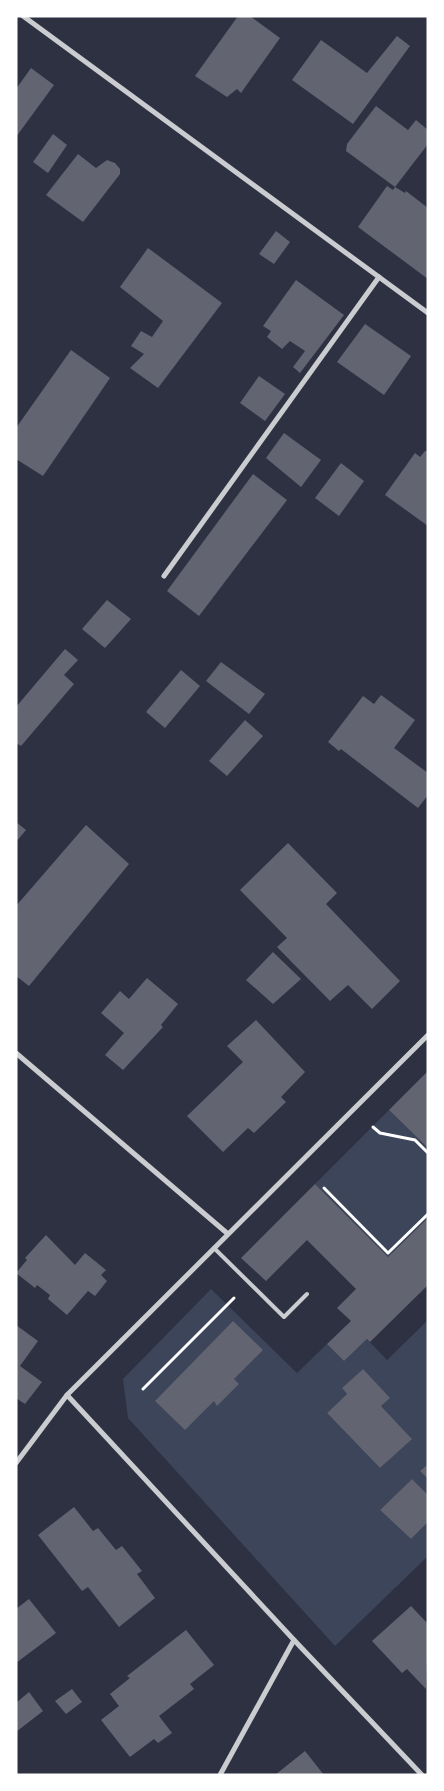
<svg xmlns="http://www.w3.org/2000/svg" width="444" height="1791" viewBox="0 0 444 1791" font-family="'PT Sans',sans-serif">
	<style>
		.green { fill: #3c4559; fill-rule: evenodd }
		.building { fill: #626471 }
		.lines { fill: none; stroke-linecap: round; stroke-linejoin: round }
		.path { stroke: #fff; stroke-width: 3 }
		.service { stroke: #caccd0; stroke-width: 4 }
		.minor { stroke: #caccd0; stroke-width: 5 }
	</style>
	<rect width="100%" height="100%" fill="#2d3142"/>
	<g class="green">
		<path d="M389,1110l39,38v70l-40,39 -73,-73z"/>
		<path d="M211,1289l86,84 30,-29 17,17 23,-22 20,21 41,-40v144l-8,7 8,8v16l-16,-16 -32,31 31,29 17,-17v34l-93,90 -207,-228 -5,-39zM363,1369l18,37 30,32 -31,30 -53,-55 20,-19 -5,-6z"/>
	</g>
	<g class="building">
		<path d="M238,16h12l30,22 -39,55 -4,-4 -10,8 -32,-21z"/>
		<path d="M397,36l13,10 -57,78 -61,-44 29,-40 46,33z"/>
		<path d="M31,68l23,17 -38,52v-48z"/>
		<path d="M376,106l32,24 8,-10 12,10v14l-33,43 -49,-36 1,-7z"/>
		<path d="M53,134l14,11 -19,28 -15,-11z"/>
		<path d="M78,154l18,14 11,-8 8,3 5,6v5l-37,48 -37,-27z"/>
		<path d="M387,186l6,4 2,-3 10,6 1,-2 22,17v71l-70,-52z"/>
		<path d="M276,231l14,11 -16,22 -15,-10z"/>
		<path d="M148,248l74,55 -64,85 -28,-20 14,-14 -13,-8 10,-15 11,6 11,-16 -43,-34z"/>
		<path d="M296,280l48,35 -44,58 -7,-6 12,-16 -15,-10 -8,8 -15,-12 4,-6 -8,-5z"/>
		<path d="M365,324l46,32 -27,39 -47,-33z"/>
		<path d="M71,350l39,28 -67,98 -27,-17v-31z"/>
		<path d="M259,376l26,18 -20,27 -25,-18z"/>
		<path d="M284,433l37,27 -20,27 -35,-29z"/>
		<path d="M425,451h3v75l-43,-31 30,-42 5,4z"/>
		<path d="M341,463l23,18 -25,35 -24,-18z"/>
		<path d="M253,474l34,26 -88,116 -32,-25z"/>
		<path d="M107,600l24,19 -26,29 -23,-19z"/>
		<path d="M65,649l13,11 -14,15 10,9 -53,62 -5,-3v-36z"/>
		<path d="M221,662l44,32 -16,20 -43,-33z"/>
		<path d="M181,670l19,16 -35,42 -19,-16z"/>
		<path d="M381,695l34,25 -21,28 34,25v22l-10,13 -77,-59 -2,2 -11,-9 35,-46 11,8z"/>
		<path d="M245,720l18,16 -36,40 -18,-15z"/>
		<path d="M16,822l10,8 -10,12z"/>
		<path d="M86,825l43,39 -100,122 -13,-10v-70z"/>
		<path d="M288,843l49,50 -11,11 74,77 -28,28 -24,-24 -18,16 -53,-54 10,-9 -47,-48z"/>
		<path d="M273,952l28,27 -28,25 -27,-24z"/>
		<path d="M147,978l31,26 -17,21 2,2 -40,43 -18,-15 19,-22 -23,-20 19,-22 9,8z"/>
		<path d="M256,1020l49,52 -24,25 5,5 -32,31 -6,-5 -25,24 -36,-36 56,-54 -16,-16z"/>
		<path d="M428,1071v77l-39,-38z"/>
		<path d="M315,1184l73,73 40,-39v67l-58,57 -3,-3 -23,22 -17,-17 24,-23 -14,-13 19,-19 -49,-49 -41,41 -25,-23z"/>
		<path d="M46,1235l29,30 10,-12 21,17 -5,5 6,6 -12,15 -7,-5 -21,24 -19,-16 2,-4 -13,-10 -2,3 -19,-15 11,-13 -2,-2z"/>
		<path d="M233,1321l30,29 -29,29 5,5 -22,22 -3,-5 -29,29 -30,-29z"/>
		<path d="M16,1325l22,16 -18,25 22,16 -17,22 -9,-6z"/>
		<path d="M363,1369l27,29 -9,8 31,33 -32,29 -53,-55 20,-19 -5,-6z"/>
		<path d="M428,1464v15l-8,-8z"/>
		<path d="M412,1479l16,16v27l-17,17 -31,-29z"/>
		<path d="M74,1507l19,24 5,-3 18,22 6,-4 20,25 -5,3 18,24 -36,29 -31,-40 -6,4 -44,-56z"/>
		<path d="M29,1599l27,34 -40,30v-54z"/>
		<path d="M411,1606l17,18 -2,65 -19,-20 -5,4 -30,-32z"/>
		<path d="M186,1630l28,35 -24,19 4,5 -35,27 13,17 -14,10 -4,-4 -24,18 -29,-37 18,-14 -9,-12 20,-16 -3,-2z"/>
		<path d="M72,1689l10,13 -16,12 -11,-13z"/>
		<path d="M29,1692l14,19 -27,21v-29z"/>
		<path d="M305,1751l19,24h-49z"/>
	</g>
	<g class="lines">
		<g class="path">
			<path d="M373,1127l7,6 35,7 13,13"/>
			<path d="M324,1188l64,65 40,-39"/>
			<path d="M143,1389l91,-91"/>
		</g>
		<path class="service" d="M214,1248l70,69 23,-23"/>
		<g class="minor">
			<path d="M23,16l405,297"/>
			<path d="M164,576l215,-299"/>
			<path d="M16,1053l212,181"/>
			<path d="M67,1395l227,245 128,135"/>
			<path d="M16,1463l51,-68 361,-360"/>
			<path d="M220,1775l74,-135"/>
		</g>
	</g>
	<rect width="444" height="1791" fill="none" stroke="#ffffff" stroke-width="35"/>
</svg>
